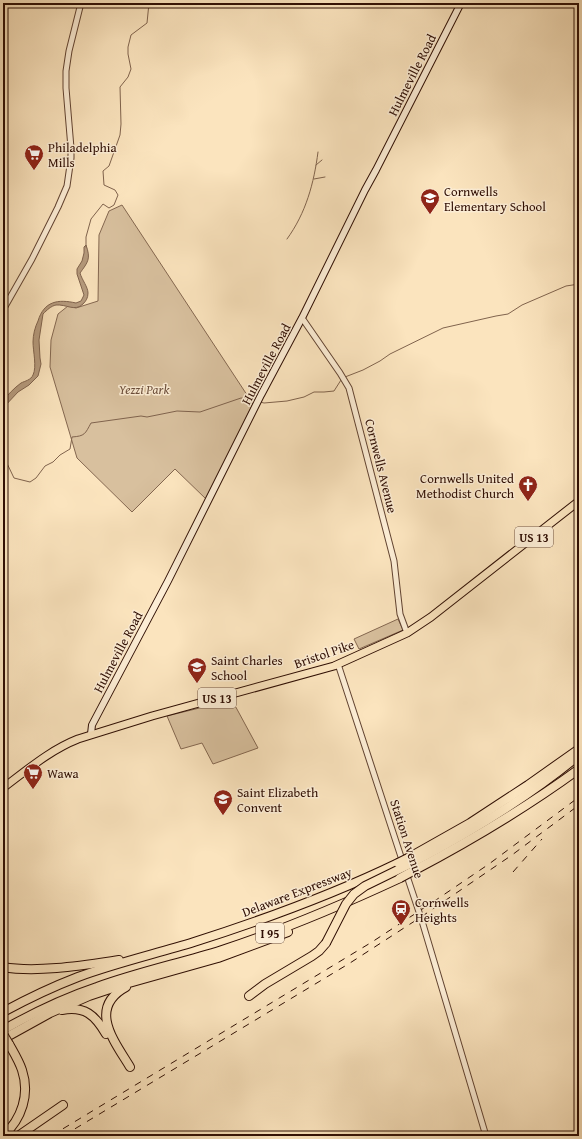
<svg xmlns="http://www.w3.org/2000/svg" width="582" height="1139" viewBox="0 0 582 1139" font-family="'Gentium Book Plus',serif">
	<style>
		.green { fill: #d8c09e; stroke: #846750 }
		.water { fill: #b69b7e; stroke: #80634d }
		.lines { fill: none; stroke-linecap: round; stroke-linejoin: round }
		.stream { stroke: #80634d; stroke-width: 1 }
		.tertiary-casing { stroke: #624432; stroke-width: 7 }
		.secondary-casing { stroke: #2f0e03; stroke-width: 8 }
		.primary-casing { stroke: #2f0e03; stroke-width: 9 }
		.motorway-casing { stroke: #2f0e03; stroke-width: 10 }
		.tertiary { stroke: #fcedd5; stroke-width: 5 }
		.secondary { stroke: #fcedd5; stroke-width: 6 }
		.primary { stroke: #fbe4be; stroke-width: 7 }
		.motorway { stroke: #fbe4be; stroke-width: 8 }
		.rail { stroke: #2f0e03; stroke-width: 1; stroke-dasharray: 7 7; stroke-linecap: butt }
		.motorway-bridge-casing { stroke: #2f0e03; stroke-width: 10; stroke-linecap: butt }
		.motorway-bridge { stroke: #fbe4be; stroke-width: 8 }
		.labels { text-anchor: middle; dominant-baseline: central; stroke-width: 3; stroke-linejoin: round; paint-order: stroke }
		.shield { fill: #fcedd5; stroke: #6c5142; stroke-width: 1 }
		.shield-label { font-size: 12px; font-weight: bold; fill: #2f0e03 }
		.street-label { font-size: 13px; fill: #2f0e03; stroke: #fcedd5 }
		.poi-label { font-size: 13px; fill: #2f0e03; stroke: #fcedd5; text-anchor: start }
		.park-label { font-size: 13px; font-style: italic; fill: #6a4c39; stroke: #fcedd5 }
	</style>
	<rect width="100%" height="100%" fill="#fbe4be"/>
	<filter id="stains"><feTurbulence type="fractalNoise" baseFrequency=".005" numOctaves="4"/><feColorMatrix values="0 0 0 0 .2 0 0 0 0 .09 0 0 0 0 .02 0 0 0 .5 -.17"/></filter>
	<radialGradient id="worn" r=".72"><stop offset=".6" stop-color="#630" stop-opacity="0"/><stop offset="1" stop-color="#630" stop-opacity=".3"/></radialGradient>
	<g class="green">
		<path d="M122,205l131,199 -47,95 -31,-30 -43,43 -55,-54 -27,-91 1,-27 7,-26 10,-8 8,2 22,-7 1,-66 10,-24z"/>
		<path d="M398,619l5,11 -44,19 -5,-10z"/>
		<path d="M232,700l26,48 -45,16 -11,-21 -21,6 -14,-33z"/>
	</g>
	<path class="water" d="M86,245c5,14 2,17 -6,28 2,7 8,14 8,20 0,5 -2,8 -5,11 -8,8 -17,0 -27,1 -5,1 -9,5 -13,9l-4,26 1,18 1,6 -3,12 -9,9 -11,7 -15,16v-8c5,-5 11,-12 18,-17 4,-2 10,-3 12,-8 4,-8 0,-24 0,-33 0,-7 2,-15 5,-21 6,-20 20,-22 38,-18l5,-2 3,-6 -7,-21v-5l5,-8 2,-8v-6z"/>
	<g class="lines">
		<g class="stream">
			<path d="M316,165l6,-5"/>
			<path d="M314,179l11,-2"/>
			<path d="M287,239c19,-26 27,-56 31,-87"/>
			<path d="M86,247v-10l5,-18 12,-15 6,4 5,-3 4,-10 -3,-5 -11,-5 -1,-14 6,-5 11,-31 1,-11 -1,-37 8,-10 3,-8 -3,-15v-7l3,-12 16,-12 2,-20"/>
			<path d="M345,377l18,-7 17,-9 10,-7 53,-26 53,-12 12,-2 14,-9 44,-19 13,-2"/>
			<path d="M260,402l4,1 23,-2 17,-4 10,-5h10l10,-1 7,-11"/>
			<path d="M3,455l11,23 16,4 6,-4 9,-12 8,-4 7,-7 10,-6 2,-12c13,-1 13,-3 19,-14l50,-7 6,1 30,-6 23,1 41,-14 14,2"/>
		</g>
		<g class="tertiary-casing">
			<g id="tertiary">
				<path d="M3,310l29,-51 26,-52 9,-21 4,-28v-10l-5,-60v-17l3,-20 12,-48"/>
				<path d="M302,318l38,55 9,15 45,173 6,53 7,19"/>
				<path d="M338,664l65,199"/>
				<path d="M406,873l16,48 64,215"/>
			</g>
		</g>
		<g class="secondary-casing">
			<path id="secondary" d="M91,734l1,-9 76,-144 93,-186 41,-77 63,-128 11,-20 85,-167"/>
		</g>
		<g class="primary-casing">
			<path id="primary" d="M3,788c24,-18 47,-38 75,-49l74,-23 182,-50 73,-33 24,-16 148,-116"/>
		</g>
		<g class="motorway-casing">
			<g id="motorway">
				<path d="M408,858l62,-35 58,-38 51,-36"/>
				<path d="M412,863c59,-31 115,-65 166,-107"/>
				<path d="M413,871c57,-30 114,-64 166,-102"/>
				<path d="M3,967c34,6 82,-2 116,-7"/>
				<path d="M126,987c-39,21 -11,55 4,80"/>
				<path d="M249,996l16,-12 47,-28 7,-5 7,-8"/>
				<path d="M62,1010c23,-4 33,5 44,24"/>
				<path d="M3,1012c24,-13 49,-25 75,-35 38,-14 77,-23 116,-35 69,-22 138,-47 204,-79"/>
				<path d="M3,1030c30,-17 61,-32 94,-43 41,-15 84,-24 125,-37 61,-20 120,-45 178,-72"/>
				<path d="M3,1039l47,-26 39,-17 33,-11 96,-27 70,-26"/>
				<path d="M3,1136c19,-17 27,-42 19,-66 -3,-9 -8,-17 -13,-26"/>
				<path d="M18,1136l45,-31"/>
			</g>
		</g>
		<use href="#tertiary" class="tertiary"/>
		<use href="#secondary" class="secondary"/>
		<use href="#primary" class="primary"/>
		<use href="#motorway" class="motorway"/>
		<g class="rail">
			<path d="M513,872l29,-33"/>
			<path d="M51,1136l321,-194 64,-42 53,-36 90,-67"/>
			<path d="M63,1136l287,-173 74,-48 88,-60 67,-50"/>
		</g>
		<g class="motorway-bridge-casing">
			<g id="motorway-bridge">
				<path d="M398,863l10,-5"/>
				<path d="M400,878l13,-7"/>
				<path d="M326,943l20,-39 8,-10 11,-8 47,-23"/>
				<path d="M3,1034l6,10"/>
			</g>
		</g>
		<use href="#motorway-bridge" class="motorway-bridge"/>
	</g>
	<defs>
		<g id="supermarket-pin" transform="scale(1)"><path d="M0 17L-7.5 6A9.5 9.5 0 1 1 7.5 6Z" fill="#8f2418" stroke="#fcedd5"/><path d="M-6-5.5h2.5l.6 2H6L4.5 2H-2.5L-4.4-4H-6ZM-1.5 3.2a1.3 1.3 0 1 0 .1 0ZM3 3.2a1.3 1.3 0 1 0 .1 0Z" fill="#fff"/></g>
		<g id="school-pin" transform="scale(1)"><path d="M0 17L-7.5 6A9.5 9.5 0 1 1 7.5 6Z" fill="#8f2418" stroke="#fcedd5"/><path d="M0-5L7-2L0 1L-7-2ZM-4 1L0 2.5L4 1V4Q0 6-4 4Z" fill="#fff"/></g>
		<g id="church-pin" transform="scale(1)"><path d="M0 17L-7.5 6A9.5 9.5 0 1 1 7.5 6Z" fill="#8f2418" stroke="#fcedd5"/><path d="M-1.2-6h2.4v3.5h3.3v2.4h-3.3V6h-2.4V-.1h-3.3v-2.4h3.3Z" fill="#fff"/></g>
		<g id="station-pin" transform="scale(1)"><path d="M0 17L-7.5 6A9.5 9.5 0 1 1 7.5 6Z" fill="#8f2418" stroke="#fcedd5"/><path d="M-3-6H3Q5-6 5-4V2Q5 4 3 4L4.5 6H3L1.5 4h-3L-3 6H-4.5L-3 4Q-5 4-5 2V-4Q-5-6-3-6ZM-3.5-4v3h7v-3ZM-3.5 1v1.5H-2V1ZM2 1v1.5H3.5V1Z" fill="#fff"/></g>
	</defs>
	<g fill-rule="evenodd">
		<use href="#supermarket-pin" x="34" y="154"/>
		<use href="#school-pin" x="430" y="198"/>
		<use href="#church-pin" x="528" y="485"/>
		<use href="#school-pin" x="197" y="667"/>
		<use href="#supermarket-pin" x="33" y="773"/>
		<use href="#school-pin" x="223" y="799"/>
		<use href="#station-pin" x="401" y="909"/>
	</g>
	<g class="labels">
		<g class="shield">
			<rect x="515" y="527" width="38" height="20" rx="3"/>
			<rect x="198" y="688" width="38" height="20" rx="3"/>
			<rect x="256" y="923" width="28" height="20" rx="3"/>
		</g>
		<g class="shield-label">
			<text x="534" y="537">US 13</text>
			<text x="217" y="698">US 13</text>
			<text x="270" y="933">I 95</text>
		</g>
		<g class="street-label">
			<text transform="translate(412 75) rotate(-63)">Hulmeville Road</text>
			<text transform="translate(266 364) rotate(-62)">Hulmeville Road</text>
			<text transform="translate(381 466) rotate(76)">Cornwells Avenue</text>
			<text transform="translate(118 652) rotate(-62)">Hulmeville Road</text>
			<text transform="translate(324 654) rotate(-19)">Bristol Pike</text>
			<text transform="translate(407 839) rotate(72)">Station Avenue</text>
			<text transform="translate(297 892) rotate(-21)">Delaware Expressway</text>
		</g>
		<g class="poi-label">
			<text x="48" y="147">Philadelphia<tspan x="48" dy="15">Mills</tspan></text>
			<text x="444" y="191">Cornwells<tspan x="444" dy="15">Elementary School</tspan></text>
			<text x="514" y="478" text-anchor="end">Cornwells United<tspan x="514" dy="15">Methodist Church</tspan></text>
			<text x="211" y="660">Saint Charles<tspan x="211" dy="15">School</tspan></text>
			<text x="47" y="773">Wawa</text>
			<text x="237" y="792">Saint Elizabeth<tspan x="237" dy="15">Convent</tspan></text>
			<text x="415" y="902">Cornwells<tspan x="415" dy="15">Heights</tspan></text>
		</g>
		<g class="park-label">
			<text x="144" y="389">Yezzi Park</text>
		</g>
	</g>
	<rect width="582" height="1139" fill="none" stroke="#fbe4be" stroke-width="16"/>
	<rect x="4" y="4" width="574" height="1131" fill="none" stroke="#2f0e03" stroke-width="2"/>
	<rect x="8" y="8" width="566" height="1123" fill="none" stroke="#2f0e03"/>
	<rect width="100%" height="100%" filter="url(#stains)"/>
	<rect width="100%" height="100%" fill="url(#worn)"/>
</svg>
